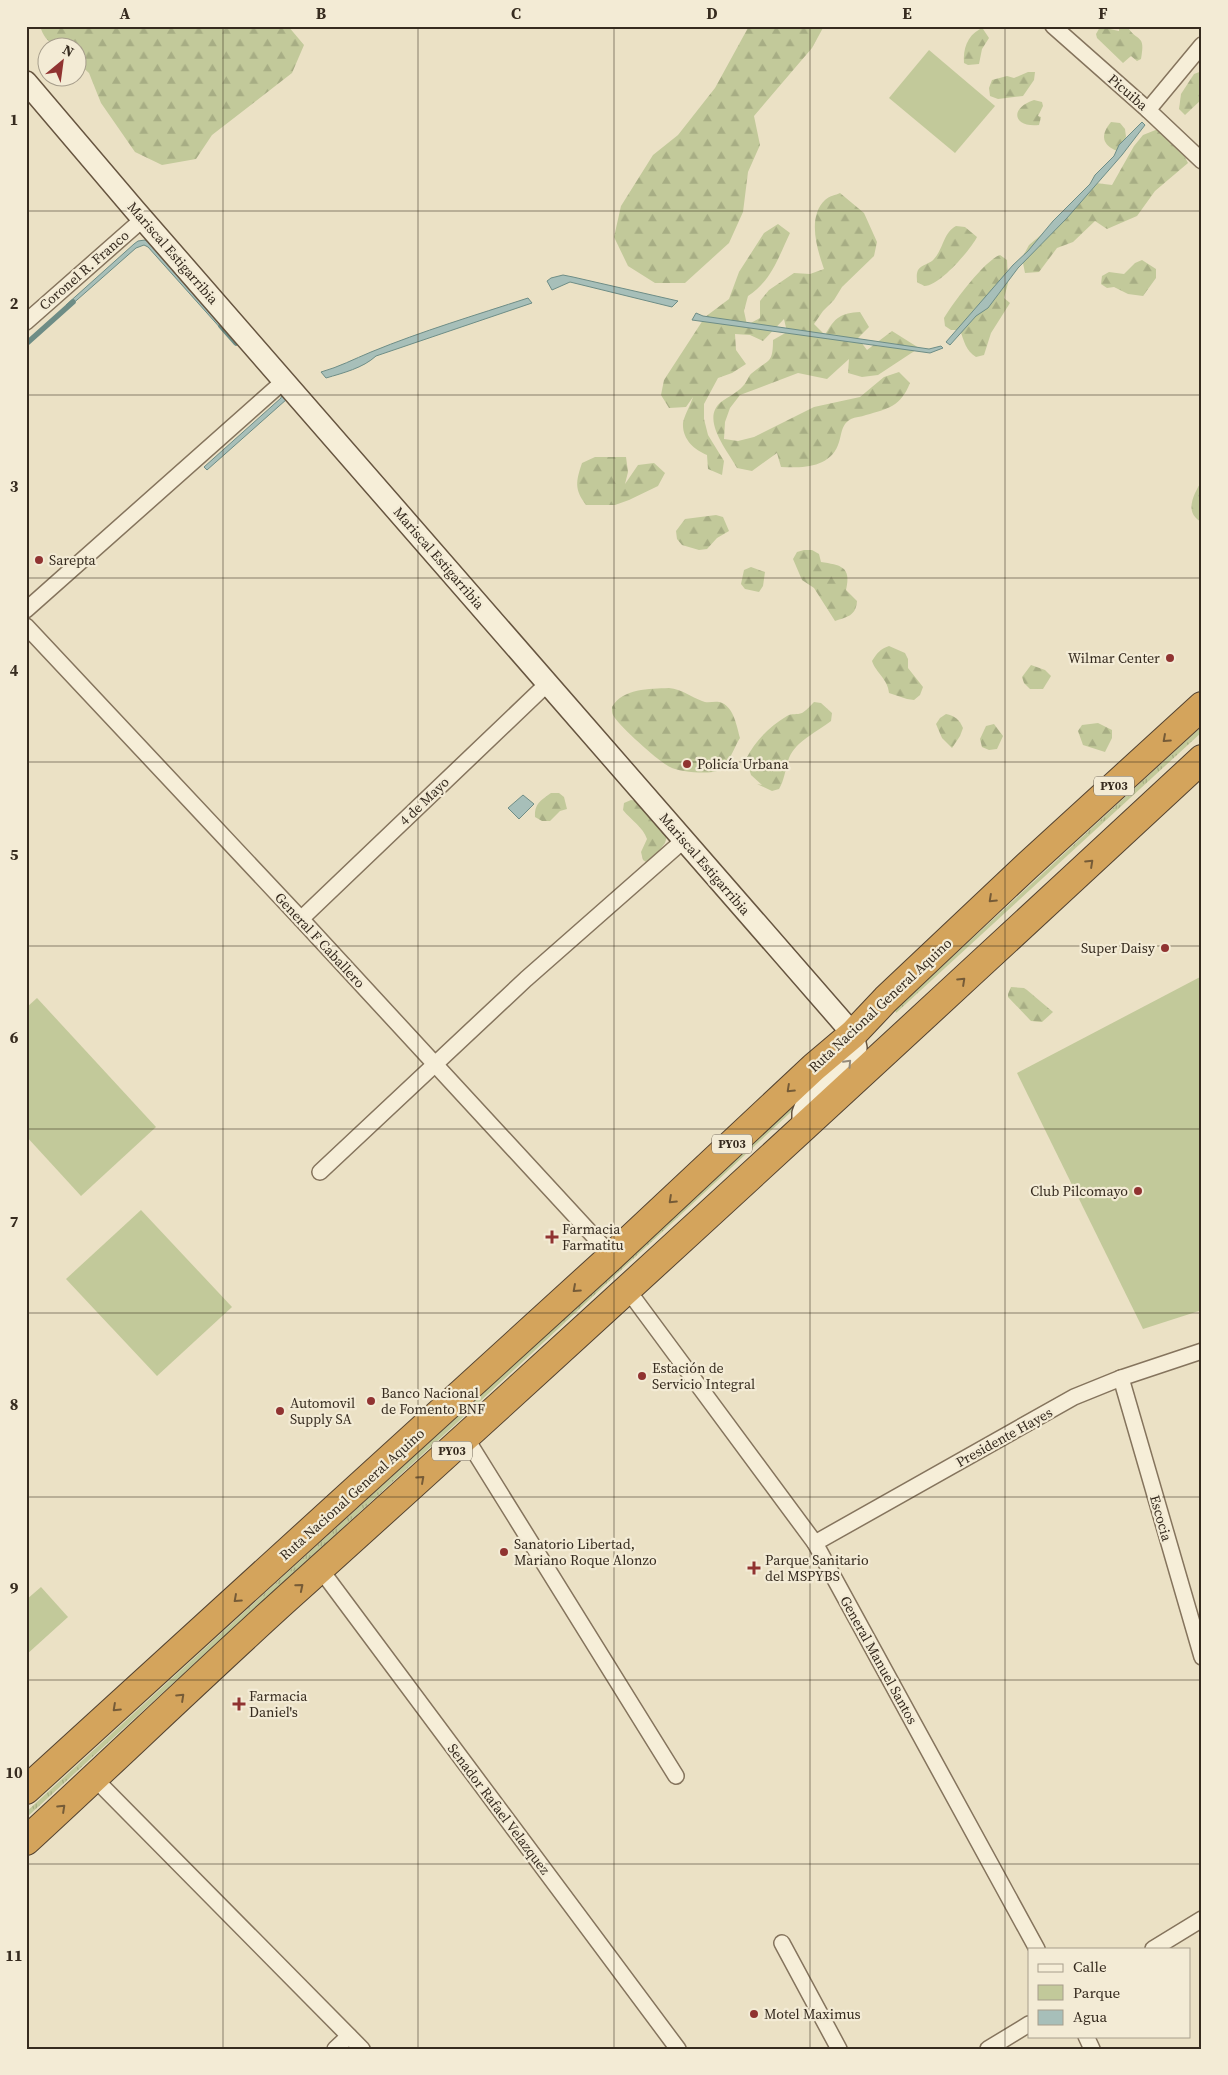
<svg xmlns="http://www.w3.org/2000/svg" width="1228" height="2075" viewBox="0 0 1228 2075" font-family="'Source Serif 4',serif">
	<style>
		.grass { fill: url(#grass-tufts) }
		.forest { fill: url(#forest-firs) }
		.park { fill: #c2c99a }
		.water { fill: #a7bfb9; stroke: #6e8d86 }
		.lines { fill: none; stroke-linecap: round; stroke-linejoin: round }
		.stream { stroke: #6e8d86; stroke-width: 5.5 }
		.street-casing { stroke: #85745d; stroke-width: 18 }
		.secondary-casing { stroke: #675540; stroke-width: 24 }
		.highway-casing { stroke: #534230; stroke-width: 30 }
		.street { stroke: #f6eed8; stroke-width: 15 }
		.secondary { stroke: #f6eed8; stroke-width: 21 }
		.highway { stroke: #d4a45c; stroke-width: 28 }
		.oneway { stroke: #755b37 }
		.oneway2 { stroke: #968c7c }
		.grid { fill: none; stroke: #362b1f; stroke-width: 1; stroke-opacity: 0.55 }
		.poi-dot { fill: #903331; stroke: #f3ebd5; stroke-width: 2 }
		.labels { text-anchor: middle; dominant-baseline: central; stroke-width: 4.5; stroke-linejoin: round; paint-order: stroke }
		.shield { fill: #f3ebd5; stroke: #6f6556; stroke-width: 1 }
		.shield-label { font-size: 12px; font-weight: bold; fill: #362b1f }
		.street-label { font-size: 14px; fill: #362b1f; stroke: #f3ebd5 }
		.poi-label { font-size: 14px; fill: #362b1f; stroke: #f3ebd5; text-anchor: start }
		.neatline { fill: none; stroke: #362b1f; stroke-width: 2 }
		.grid-label { font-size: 16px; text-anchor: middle; font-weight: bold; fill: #362b1f }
	</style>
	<defs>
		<pattern id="grass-tufts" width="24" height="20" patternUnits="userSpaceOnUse" patternTransform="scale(1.25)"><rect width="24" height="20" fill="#c2c99a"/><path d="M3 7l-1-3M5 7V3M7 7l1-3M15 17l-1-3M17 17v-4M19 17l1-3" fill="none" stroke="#a7ad84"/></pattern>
		<pattern id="forest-firs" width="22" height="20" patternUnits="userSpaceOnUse" patternTransform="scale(1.25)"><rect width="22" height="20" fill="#c2c99a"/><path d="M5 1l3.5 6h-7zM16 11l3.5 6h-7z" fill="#a7ad84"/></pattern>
	</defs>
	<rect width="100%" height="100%" fill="#ebe1c5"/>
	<g class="grass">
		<path d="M1202,726v6l-306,281 -1,-3z"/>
		<path d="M831,1069l3,3 -375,349 -433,397v-6l430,-394z"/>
	</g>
	<g class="forest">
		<path d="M40,26h248l16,19 -12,28 -80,62 -16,24 -34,6 -27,-13 -34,-49 -12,-30 -11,-10v-15c-19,0 -32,-2 -38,-22z"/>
		<path d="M749,26h75l-12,22 -58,68 6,29 -12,27 -5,40 -14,31 -44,40h-30l-27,-17 -14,-29 7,-31 32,-51 25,-20 37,-47z"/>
		<path d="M1119,26h8c10,17 19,7 14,33l-4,2 -6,-5 -8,7 -26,-25 -1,-4 4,-7 19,4z"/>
		<path d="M980,29h3l6,9 -7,11 -3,15 -11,1 -4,-2c-1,-14 3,-27 16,-34z"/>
		<path d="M1202,71v28l-17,16 -6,-6 2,-15 13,-20z"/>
		<path d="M1028,72h7l-1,8 -11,16 -25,3 -8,-3 -1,-8 3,-8 15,-4 7,2z"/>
		<path d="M1034,100l8,2 1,4 -5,10 3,1 -2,8c-26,3 -30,-17 -5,-25z"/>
		<path d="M1111,122l9,1 5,6 1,8 -9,14c-15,-6 -17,-16 -6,-29z"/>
		<path d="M1158,129c14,9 22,18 30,34l-33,28 -18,25 -30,13 -12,-8 -22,21 -16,6 -18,24 -14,1 -3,-15 7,-13 37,-31 30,-31 16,2 22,-39 9,-11z"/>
		<path d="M840,193l24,20 13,29 -3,14 -32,31 -8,13 -11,11 -9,13 11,11c10,-18 16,-22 35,-23l9,15 -11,11 9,12 25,-19 27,17 -41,27 -16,2 -14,-4 1,-14 -22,20 -29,-6 -58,22 -10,13 -5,14 -1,17 14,2 16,-4 60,-30 46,-10 24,-20 15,-5 11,11c-9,23 -22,26 -44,32 -5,2 -11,2 -15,4 -11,6 -9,17 -13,26 -9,23 -36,23 -57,22l-4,-14 -25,18 -15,-3c-9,-17 -37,-49 -16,-66 8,-6 16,-9 22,-16 4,-4 5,-10 9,-13 16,-14 21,-8 21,-33l14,-8 -3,-13 -21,22 -13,-6 -15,-1 1,16 10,14 -14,9 -14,5 -14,26v15l4,16 16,26 -2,14 -14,-6 -1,-14c-13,-5 -25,-16 -24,-32 1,-7 8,-19 10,-26l-7,10 -17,1 -8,-13 3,-15 41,-63 24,-18 10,-27 25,-39 14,-9 12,9c-12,25 -18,47 -42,63l-4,15 3,14 13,-7v-17l9,-11 25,-17 16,1 14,-5c-7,-20 -17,-52 1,-69 4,-4 11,-5 15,-7z"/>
		<path d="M956,226l9,1 12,10c-6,12 -38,50 -53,49 -1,-1 -6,-3 -7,-4 0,-5 -1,-7 1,-12 4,-6 12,-6 16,-11 10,-11 9,-26 22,-33z"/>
		<path d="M1000,255l7,5 1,23 -4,15 6,5 -19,30 -7,22 -8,2c-10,-6 -12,-16 -16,-27h-9l-6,-4 -1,-8c9,-15 41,-58 56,-63z"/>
		<path d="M1142,260l14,9v9l-13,18 -15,-2 -14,-7 -7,1 -6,-4 1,-8 7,-4 15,2 11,-11z"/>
		<path d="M595,457h31l2,15 -3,12 13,-19 16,-2 11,10 -7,13 -29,14 -14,5h-29c-12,-16 -10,-24 -4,-42z"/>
		<path d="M1202,480v42c-19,-9 -8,-28 0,-42z"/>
		<path d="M716,515l7,2 6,14 -12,7 -10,11 -8,1 -17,-5 -5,-6 -1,-8 9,-12z"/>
		<path d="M804,550h8l7,4 2,8c19,3 31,4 25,28l11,11c-1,15 -10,16 -22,20l-21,-33 -12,-8 -9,-21 4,-7z"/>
		<path d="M751,567l14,5 -2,14 -4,6 -14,-3 -4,-5 3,-14z"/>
		<path d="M889,646l16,7 3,6v9l15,19 -3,8 -6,5 -7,-1 -18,-6c-1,-14 -13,-20 -17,-32 5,-8 8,-12 17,-15z"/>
		<path d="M1031,665l14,5 6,6 -8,13h-13l-6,-6 -2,-6z"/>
		<path d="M669,688c13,1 22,9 33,13 6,3 14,-1 20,2 12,5 15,24 18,35 -6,9 -11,27 -21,32 -8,5 -40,2 -49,-3 -11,-5 -52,-42 -57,-52 -1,-2 -1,-6 -1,-8 11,-19 37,-18 57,-19z"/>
		<path d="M814,702l7,1 11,10 -1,8c-14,11 -35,20 -42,37 -4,11 -4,21 -10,31l-7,2 -15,-7 5,1 -11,-10 -5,-16c9,-18 23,-32 41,-43 5,-3 10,-1 15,-3 4,-2 9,-8 12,-11z"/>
		<path d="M946,714c9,2 13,5 17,14l-3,8 -8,12 -10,-10 -6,-14 4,-6z"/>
		<path d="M1098,723l14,7v8l-7,14 -22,-7 -5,-14 4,-6z"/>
		<path d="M994,724l9,12 -6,13 -8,1 -7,-3 -2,-8 6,-13z"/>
		<path d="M551,793h8l5,4 3,12 -7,2 -10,10h-8l-7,-4c-1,-13 6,-17 16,-24z"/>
		<path d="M631,800l7,1 29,35 -2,7 -16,21 -6,-4 -2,-8 6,-13c-4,-12 -16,-19 -24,-29l1,-7z"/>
		<path d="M1011,987l13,1 3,2 26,22 -11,10 -11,-1 -23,-24v-3z"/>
	</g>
	<g class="park">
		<path d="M929,50l66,56 -40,47 -66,-55z"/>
		<path d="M1202,976v334l-59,19 -126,-256z"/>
		<path d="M37,998l119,129 -75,69 -55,-60v-128z"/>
		<path d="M141,1210l91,97 -75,69 -91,-97z"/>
		<path d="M41,1587l27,30 -42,38v-55z"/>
	</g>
	<g class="water">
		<path d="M1142,122l3,3 -23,30 -55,63 -49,50 -30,40 -12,8 -26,29 -4,-3 67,-77 15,-14 25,-30 37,-37 5,-9 19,-19 5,-11z"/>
		<path d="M145,240l5,3 76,86 -3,2 -75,-84 -4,-2 -8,3 -67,59 -3,-2 68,-61 4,-3z"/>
		<path d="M563,275l10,2 105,24 -6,6 -102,-25 -18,8 -5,-9 4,-3z"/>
		<path d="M528,298l4,5 -156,53c-13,12 -33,17 -50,22l-5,-6c18,-5 33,-13 50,-20 51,-21 105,-37 157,-54z"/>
		<path d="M696,313l7,3 226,33 12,-3 2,2 -13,5 -238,-33z"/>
		<path d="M282,393l5,6 -80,71 -3,-3 77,-69z"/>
		<path d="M523,795l11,9 -15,15 -11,-11z"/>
	</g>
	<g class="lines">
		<g class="stream">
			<path d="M221,326l15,17"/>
			<path d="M26,344l47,-42"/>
		</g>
		<g class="street-casing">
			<g id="street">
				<path d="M1053,26l95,84 54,51"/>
				<path d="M1148,110l54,-65"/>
				<path d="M26,322l117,-103"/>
				<path d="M26,610l259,-230"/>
				<path d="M26,626l275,293 311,337"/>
				<path d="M301,919l246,-235"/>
				<path d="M320,1172l206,-193 158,-139"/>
				<path d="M627,1289l188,254 222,406"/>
				<path d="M1121,1378l81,279"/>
				<path d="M466,1438l210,338"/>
				<path d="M815,1543l259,-146 47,-19 81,-27"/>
				<path d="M321,1570l357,479"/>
				<path d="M94,1778l268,271"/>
				<path d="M782,1943l57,106"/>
				<path d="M1153,1949l49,-30"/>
				<path d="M1086,2036l6,13"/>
				<path d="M335,2049l14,-13"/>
				<path d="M988,2049l41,-25"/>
			</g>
		</g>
		<g class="secondary-casing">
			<path id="secondary" d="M26,82l108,127 719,825 3,14 -3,11 -46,43 -4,11v16"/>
		</g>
		<g class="highway-casing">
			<g id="highway">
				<path d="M26,1790l586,-534 202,-189 39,-33 33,-35 141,-133 175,-160"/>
				<path d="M26,1841c87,-80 172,-162 259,-241 308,-277 613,-559 917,-841"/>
			</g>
		</g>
		<use href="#street" class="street"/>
		<use href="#secondary" class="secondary"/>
		<use href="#highway" class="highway"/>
	</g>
	<defs><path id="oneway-chevron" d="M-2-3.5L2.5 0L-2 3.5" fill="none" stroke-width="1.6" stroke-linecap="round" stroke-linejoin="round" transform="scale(1.25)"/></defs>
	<g class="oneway">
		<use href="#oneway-chevron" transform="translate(1166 739) rotate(138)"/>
		<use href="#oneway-chevron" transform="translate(1090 863) rotate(-43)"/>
		<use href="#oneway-chevron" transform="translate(992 899) rotate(137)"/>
		<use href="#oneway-chevron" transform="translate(962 981) rotate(-43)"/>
		<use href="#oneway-chevron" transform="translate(790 1089) rotate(137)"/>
		<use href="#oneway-chevron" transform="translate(672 1200) rotate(137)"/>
		<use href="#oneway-chevron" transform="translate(576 1289) rotate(138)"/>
		<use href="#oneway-chevron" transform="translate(421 1479) rotate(-42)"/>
		<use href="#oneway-chevron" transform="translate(300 1587) rotate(-40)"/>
		<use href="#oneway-chevron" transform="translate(237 1599) rotate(138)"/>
		<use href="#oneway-chevron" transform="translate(181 1697) rotate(-43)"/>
		<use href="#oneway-chevron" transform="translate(116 1708) rotate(137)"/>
		<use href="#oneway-chevron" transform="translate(62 1808) rotate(-43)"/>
	</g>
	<use class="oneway2" href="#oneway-chevron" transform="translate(848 1063) rotate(-47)"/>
	<path class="grid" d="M223,26v2023M418,26v2023M614,26v2023M810,26v2023M1005,26v2023M26,211h1176M26,395h1176M26,578h1176M26,762h1176M26,946h1176M26,1129h1176M26,1313h1176M26,1497h1176M26,1680h1176M26,1864h1176"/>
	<g class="poi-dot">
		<circle cx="39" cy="560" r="5"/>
		<circle cx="1170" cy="658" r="5"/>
		<circle cx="687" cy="764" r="5"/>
		<circle cx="1165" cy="948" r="5"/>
		<circle cx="1138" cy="1191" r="5"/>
		<path d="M549.5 1229.5h5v5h5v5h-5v5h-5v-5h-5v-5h5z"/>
		<circle cx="642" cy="1376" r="5"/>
		<circle cx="371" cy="1401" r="5"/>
		<circle cx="280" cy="1411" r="5"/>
		<circle cx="504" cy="1552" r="5"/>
		<path d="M751.5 1560.5h5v5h5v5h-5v5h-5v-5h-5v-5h5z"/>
		<path d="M236.5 1696.5h5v5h5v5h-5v5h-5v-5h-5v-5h5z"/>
		<circle cx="754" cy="2014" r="5"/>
	</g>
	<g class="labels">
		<g class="shield">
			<rect x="1094" y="776.5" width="40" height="19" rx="4"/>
			<rect x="712" y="1134.5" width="40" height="19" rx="4"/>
			<rect x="432" y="1441.5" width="40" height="19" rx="4"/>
		</g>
		<g class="shield-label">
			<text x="1114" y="786">PY03</text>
			<text x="732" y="1144">PY03</text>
			<text x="452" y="1451">PY03</text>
		</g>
		<g class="street-label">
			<text transform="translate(1128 92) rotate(41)">Picuiba</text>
			<text transform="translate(173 253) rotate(49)">Mariscal Estigarribia</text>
			<text transform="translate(84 270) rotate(-41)">Coronel R. Franco</text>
			<text transform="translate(439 558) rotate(49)">Mariscal Estigarribia</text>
			<text transform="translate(424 801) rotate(-44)">4 de Mayo</text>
			<text transform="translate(705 864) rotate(49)">Mariscal Estigarribia</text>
			<text transform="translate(320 940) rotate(47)">General F Caballero</text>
			<text transform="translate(880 1005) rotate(-43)">Ruta Nacional General Aquino</text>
			<text transform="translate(1004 1437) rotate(-29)">Presidente Hayes</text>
			<text transform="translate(352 1494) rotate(-42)">Ruta Nacional General Aquino</text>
			<text transform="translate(1161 1518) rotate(74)">Escocia</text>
			<text transform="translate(879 1660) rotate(61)">General Manuel Santos</text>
			<text transform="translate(499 1809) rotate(53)">Senador Rafael Velazquez</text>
		</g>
		<g class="poi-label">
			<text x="49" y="560">Sarepta</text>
			<text x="1160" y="658" text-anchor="end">Wilmar Center</text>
			<text x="697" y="764">Policía Urbana</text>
			<text x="1155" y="948" text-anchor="end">Super Daisy</text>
			<text x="1128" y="1191" text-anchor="end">Club Pilcomayo</text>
			<text x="562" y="1229">Farmacia<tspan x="562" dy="16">Farmatitu</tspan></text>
			<text x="652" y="1368">Estación de<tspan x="652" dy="16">Servicio Integral</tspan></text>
			<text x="381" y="1393">Banco Nacional<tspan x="381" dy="16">de Fomento BNF</tspan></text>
			<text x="290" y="1403">Automovil<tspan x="290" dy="16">Supply SA</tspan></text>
			<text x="514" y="1544">Sanatorio Libertad,<tspan x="514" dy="16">Mariano Roque Alonzo</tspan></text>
			<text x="765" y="1560">Parque Sanitario<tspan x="765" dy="16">del MSPYBS</tspan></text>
			<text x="249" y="1696">Farmacia<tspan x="249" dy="16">Daniel's</tspan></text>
			<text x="764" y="2014">Motel Maximus</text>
		</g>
	</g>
	<rect width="1228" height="2075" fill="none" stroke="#f3ebd5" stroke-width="55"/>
	<rect x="1028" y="1948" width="162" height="90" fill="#f3ebd5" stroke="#a79e8c"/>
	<rect x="1038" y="1964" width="25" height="8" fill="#f6eed8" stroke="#a79e8c"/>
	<text x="1073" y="1972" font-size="15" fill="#362b1f">Calle</text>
	<rect x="1038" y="1985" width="25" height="15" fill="#c2c99a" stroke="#a79e8c"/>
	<text x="1073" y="1998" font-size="15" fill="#362b1f">Parque</text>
	<rect x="1038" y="2010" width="25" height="15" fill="#a7bfb9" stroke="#a79e8c"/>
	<text x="1073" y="2022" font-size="15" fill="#362b1f">Agua</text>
	<g transform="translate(62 62) rotate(29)"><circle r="24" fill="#f3ebd5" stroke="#a79e8c"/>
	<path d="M0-4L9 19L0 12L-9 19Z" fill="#903331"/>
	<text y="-8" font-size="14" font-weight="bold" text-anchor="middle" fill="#362b1f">N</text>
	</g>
	<rect x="28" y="28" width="1172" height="2020" class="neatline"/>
	<g class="grid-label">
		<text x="125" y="19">A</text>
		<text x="321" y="19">B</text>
		<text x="516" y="19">C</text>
		<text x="712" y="19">D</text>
		<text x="907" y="19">E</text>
		<text x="1103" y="19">F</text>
		<text x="14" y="125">1</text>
		<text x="14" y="309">2</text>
		<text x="14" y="492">3</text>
		<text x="14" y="676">4</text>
		<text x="14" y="860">5</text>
		<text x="14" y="1043">6</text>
		<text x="14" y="1227">7</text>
		<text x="14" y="1410">8</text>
		<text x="14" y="1594">9</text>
		<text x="14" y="1778">10</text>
		<text x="14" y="1961">11</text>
	</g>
</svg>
